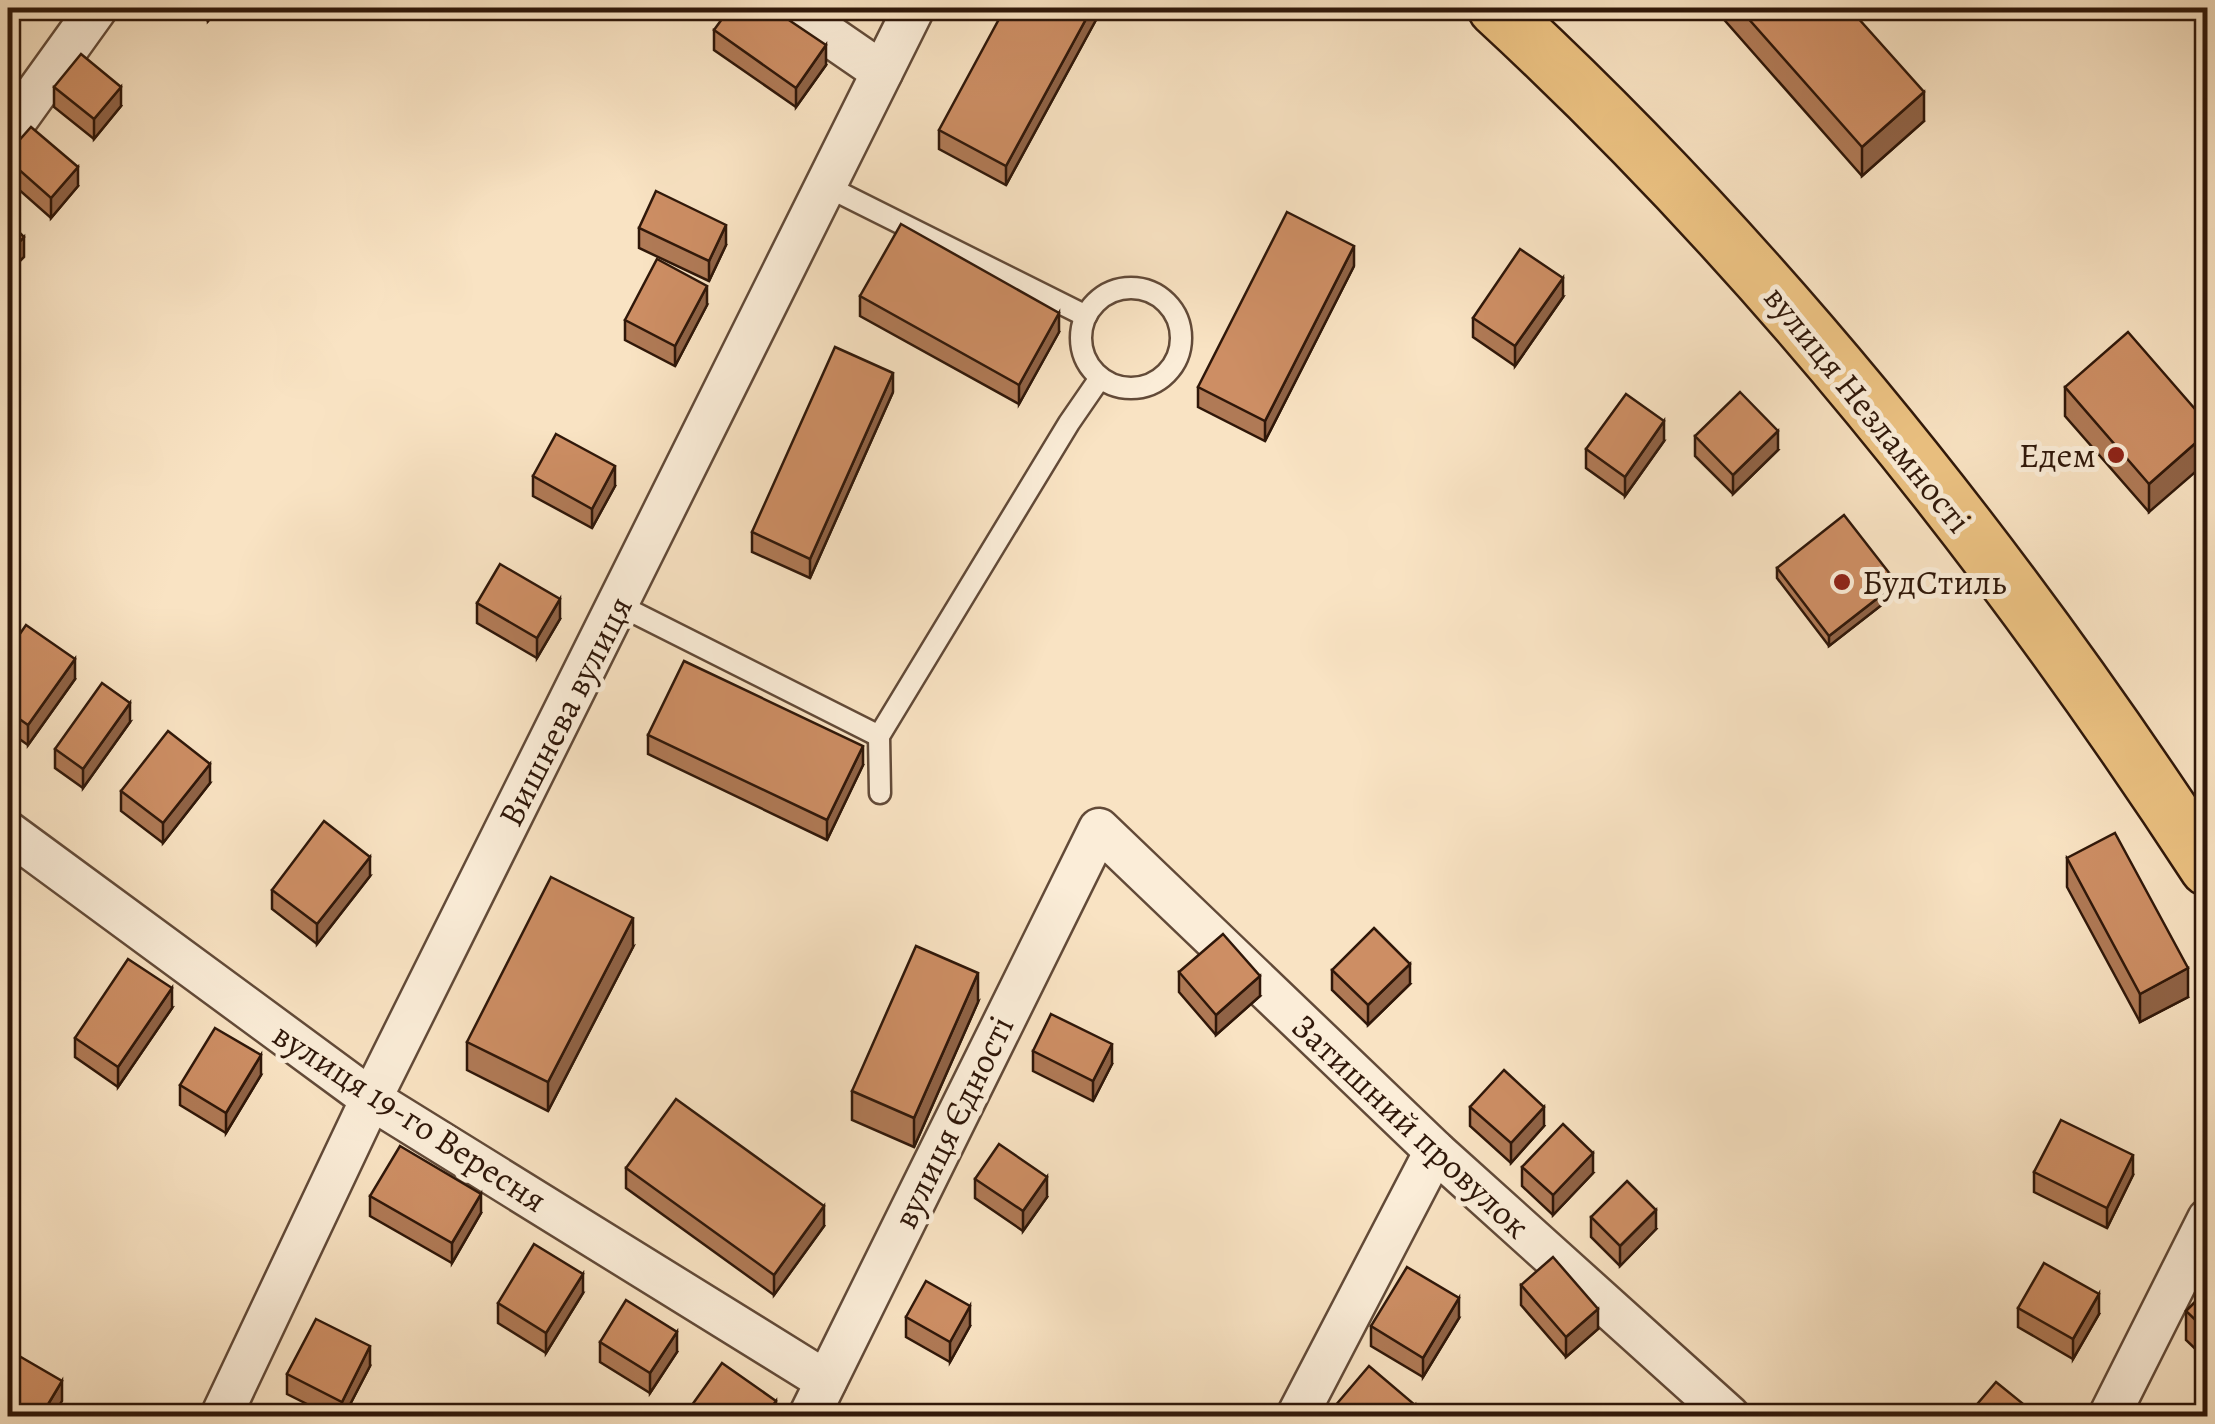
<svg xmlns="http://www.w3.org/2000/svg" width="2215" height="1424" viewBox="0 0 2215 1424" font-family="Alegreya,serif">
	<style>
		.lines { fill: none; stroke-linecap: round; stroke-linejoin: round }
		.lane-casing { stroke: #624a38; stroke-width: 25 }
		.street-casing { stroke: #624a38; stroke-width: 45 }
		.highway-casing { stroke: #2f1709; stroke-width: 60 }
		.lane { stroke: #fbedd8; stroke-width: 20 }
		.street { stroke: #fbedd8; stroke-width: 40 }
		.highway { stroke: #ecc282; stroke-width: 55 }
		.wall { fill: #b07a56; stroke: #2f1709; stroke-width: 2.5 }
		.shaded-wall { fill: #906346; stroke: #2f1709; stroke-width: 2.5 }
		.building { fill: #cd8e64; stroke: #2f1709; stroke-width: 2.5 }
		.poi-dot { fill: #8f2418; stroke: #fbedd8; stroke-width: 4 }
		.labels { text-anchor: middle; dominant-baseline: central; stroke-width: 10; stroke-linejoin: round; paint-order: stroke }
		.street-label { font-size: 35px; fill: #2f1709; stroke: #fbedd8 }
		.poi-label { font-size: 35px; fill: #2f1709; stroke: #fbedd8; text-anchor: end }
	</style>
	<rect width="100%" height="100%" fill="#f9e3c3"/>
	<filter id="stains"><feTurbulence type="fractalNoise" baseFrequency=".002" numOctaves="4"/><feColorMatrix values="0 0 0 0 .2 0 0 0 0 .09 0 0 0 0 .02 0 0 0 .5 -.17"/></filter>
	<radialGradient id="worn" r=".72"><stop offset=".6" stop-color="#630" stop-opacity="0"/><stop offset="1" stop-color="#630" stop-opacity=".3"/></radialGradient>
	<g class="lines">
		<g class="lane-casing">
			<g id="lane">
				<path d="M826,186l260,130"/>
				<circle cx="1131" cy="338" r="50"/>
				<path d="M619,605l260,131"/>
				<path d="M880,793l-1,-57 190,-313 31,-45"/>
			</g>
		</g>
		<g class="street-casing">
			<g id="street">
				<path d="M789,8l93,64"/>
				<path d="M8,132l89,-124"/>
				<path d="M8,832l363,267 455,282"/>
				<path d="M221,1416l150,-317 543,-1091"/>
				<path d="M809,1416l290,-587 336,322 294,265"/>
				<path d="M1297,1416l138,-265"/>
				<path d="M2109,1416l99,-197"/>
			</g>
		</g>
		<g class="highway-casing">
			<path id="highway" d="M1496,8c274,253 508,548 712,860"/>
		</g>
		<use href="#lane" class="lane"/>
		<use href="#street" class="street"/>
		<use href="#highway" class="highway"/>
	</g>
	<g class="wall">
		<path d="M192,8h27l-11,13z"/>
		<path d="M1097,8v10l-91,167 -67,-36v-19z"/>
		<path d="M1720,8h129l75,113 -62,55 -142,-161z"/>
		<path d="M714,30l112,35 -30,42 -82,-57z"/>
		<path d="M54,87l67,19 -27,33 -40,-32z"/>
		<path d="M8,153l70,33 -27,32 -43,-38z"/>
		<path d="M639,228l87,17 -17,36 -70,-33z"/>
		<path d="M1354,266l-89,175 -67,-34v-20z"/>
		<path d="M860,296l199,36 -40,72 -159,-88z"/>
		<path d="M1563,297l-48,69 -42,-29v-19z"/>
		<path d="M707,305l-32,61 -50,-26v-20z"/>
		<path d="M2065,387l143,37 -59,88 -84,-96z"/>
		<path d="M893,392l-83,186 -58,-26v-20z"/>
		<path d="M1695,436l83,14 -45,44 -38,-38z"/>
		<path d="M1664,441l-39,55 -39,-28v-19z"/>
		<path d="M533,476l82,10 -23,42 -59,-32z"/>
		<path d="M1777,568l120,25 -68,53 -52,-68z"/>
		<path d="M477,603l83,16 -23,39 -60,-35z"/>
		<path d="M8,651l67,28 -47,66 -20,-14z"/>
		<path d="M130,722l-47,66 -28,-20v-19z"/>
		<path d="M648,735l215,30 -36,75 -179,-86z"/>
		<path d="M210,783l-47,60 -42,-32v-20z"/>
		<path d="M2067,858l121,139 -48,25 -73,-135z"/>
		<path d="M370,876l-53,68 -45,-35v-19z"/>
		<path d="M633,947l-85,164 -81,-41v-28z"/>
		<path d="M1332,970l78,14 -42,41 -36,-35z"/>
		<path d="M1179,972l81,24 -44,39 -37,-43z"/>
		<path d="M978,1002l-64,145 -62,-27v-29z"/>
		<path d="M172,1008l-54,79 -43,-30v-19z"/>
		<path d="M1033,1051l79,13 -19,37 -60,-30z"/>
		<path d="M261,1075l-35,58 -46,-28v-20z"/>
		<path d="M1470,1107l74,19 -33,37 -41,-37z"/>
		<path d="M1522,1167l71,6 -40,42 -31,-29z"/>
		<path d="M626,1168l198,58 -50,69 -148,-107z"/>
		<path d="M2034,1172l99,3 -26,53 -73,-36z"/>
		<path d="M975,1179l72,18 -24,34 -48,-33z"/>
		<path d="M370,1196l111,17 -29,50 -82,-47z"/>
		<path d="M1591,1217l65,12 -36,37 -29,-29z"/>
		<path d="M1521,1285l77,44 -32,28 -45,-52z"/>
		<path d="M2208,1289v72l-22,-21v-29z"/>
		<path d="M583,1293l-37,60 -48,-30v-20z"/>
		<path d="M2018,1308l81,6 -26,45 -55,-32z"/>
		<path d="M906,1317l64,9 -20,36 -44,-25z"/>
		<path d="M1459,1318l-36,59 -52,-31v-20z"/>
		<path d="M600,1342l77,10 -27,41 -50,-31z"/>
		<path d="M370,1366l-26,50h-13l-44,-22v-20z"/>
		<path d="M692,1405l84,11h-84z"/>
	</g>
	<g class="shaded-wall">
		<path d="M208,8h11l-11,13z"/>
		<path d="M1092,8h5v10l-91,167v-19z"/>
		<path d="M826,45v20l-30,42v-19z"/>
		<path d="M121,87v19l-27,33v-20z"/>
		<path d="M1924,92v29l-62,55v-29z"/>
		<path d="M78,167v19l-27,32v-20z"/>
		<path d="M726,225v20l-17,36v-20z"/>
		<path d="M24,237v20l-16,16v-19z"/>
		<path d="M1354,246v20l-89,175v-20z"/>
		<path d="M1563,278v19l-48,69v-20z"/>
		<path d="M707,286v19l-32,61v-20z"/>
		<path d="M1059,313v19l-40,72v-19z"/>
		<path d="M893,373v19l-83,186v-19z"/>
		<path d="M1664,421v20l-39,55v-19z"/>
		<path d="M1778,431v19l-45,44v-19z"/>
		<path d="M2208,432v29l-59,51v-28z"/>
		<path d="M615,466v20l-23,42v-19z"/>
		<path d="M1897,583v10l-68,53v-10z"/>
		<path d="M560,599v20l-23,39v-20z"/>
		<path d="M75,659v20l-47,66v-20z"/>
		<path d="M130,703v19l-47,66v-19z"/>
		<path d="M863,746v19l-36,75v-20z"/>
		<path d="M210,764v19l-47,60v-20z"/>
		<path d="M370,857v19l-53,68v-20z"/>
		<path d="M633,918v29l-85,164v-29z"/>
		<path d="M1410,964v20l-42,41v-20z"/>
		<path d="M2188,968v29l-48,25v-28z"/>
		<path d="M978,973v29l-64,145v-29z"/>
		<path d="M1260,976v20l-44,39v-20z"/>
		<path d="M172,988v20l-54,79v-20z"/>
		<path d="M1112,1044v20l-19,37v-20z"/>
		<path d="M261,1055v20l-35,58v-20z"/>
		<path d="M1544,1107v19l-33,37v-20z"/>
		<path d="M1593,1153v20l-40,42v-20z"/>
		<path d="M2133,1155v20l-26,53v-20z"/>
		<path d="M1047,1177v20l-24,34v-20z"/>
		<path d="M481,1194v19l-29,50v-20z"/>
		<path d="M824,1206v20l-50,69v-20z"/>
		<path d="M1656,1210v19l-36,37v-20z"/>
		<path d="M583,1274v19l-37,60v-20z"/>
		<path d="M2099,1294v20l-26,45v-20z"/>
		<path d="M1459,1298v20l-36,59v-19z"/>
		<path d="M970,1306v20l-20,36v-20z"/>
		<path d="M1598,1309v20l-32,28v-20z"/>
		<path d="M677,1332v20l-27,41v-20z"/>
		<path d="M370,1346v20l-26,50h-2v-14z"/>
		<path d="M62,1381v20l-9,15h-12z"/>
		<path d="M776,1401v15h-11z"/>
		<path d="M1415,1405v11h-10z"/>
	</g>
	<g class="building">
		<path d="M730,8h41l55,37 -30,43 -82,-58z"/>
		<path d="M1005,8h87l-86,158 -67,-36z"/>
		<path d="M1739,8h110l75,84 -62,55z"/>
		<path d="M81,54l40,33 -27,32 -40,-32z"/>
		<path d="M31,127l47,40 -27,31 -43,-38v-7z"/>
		<path d="M656,191l70,34 -17,36 -70,-33z"/>
		<path d="M1287,212l67,34 -89,175 -67,-34z"/>
		<path d="M8,221l16,16 -16,17z"/>
		<path d="M901,224l158,89 -40,72 -159,-89z"/>
		<path d="M1520,249l43,29 -48,68 -42,-28z"/>
		<path d="M657,259l50,27 -32,60 -50,-26z"/>
		<path d="M2128,332l80,92v8l-59,52 -84,-97z"/>
		<path d="M835,347l58,26 -83,186 -58,-27z"/>
		<path d="M1740,392l38,39 -45,44 -38,-39z"/>
		<path d="M1626,394l38,27 -39,56 -39,-28z"/>
		<path d="M556,434l59,32 -23,43 -59,-33z"/>
		<path d="M1844,515l53,68 -68,53 -52,-68z"/>
		<path d="M500,564l60,35 -23,39 -60,-35z"/>
		<path d="M26,625l49,34 -47,66 -20,-14v-60z"/>
		<path d="M684,661l179,85 -36,74 -179,-85z"/>
		<path d="M102,683l28,20 -47,66 -28,-20z"/>
		<path d="M168,731l42,33 -47,59 -42,-32z"/>
		<path d="M324,821l46,36 -53,67 -45,-34z"/>
		<path d="M2115,833l73,135 -48,26 -73,-136z"/>
		<path d="M551,877l82,41 -85,164 -81,-40z"/>
		<path d="M1374,928l36,36 -42,41 -36,-35z"/>
		<path d="M1223,934l37,42 -44,39 -37,-43z"/>
		<path d="M916,946l62,27 -64,145 -62,-27z"/>
		<path d="M128,959l44,29 -54,79 -43,-29z"/>
		<path d="M1051,1014l61,30 -19,37 -60,-30z"/>
		<path d="M215,1028l46,27 -35,58 -46,-28z"/>
		<path d="M1504,1070l40,37 -33,36 -41,-36z"/>
		<path d="M676,1099l148,107 -50,69 -148,-107z"/>
		<path d="M2061,1120l72,35 -26,53 -73,-36z"/>
		<path d="M1563,1124l30,29 -40,42 -31,-28z"/>
		<path d="M999,1144l48,33 -24,34 -48,-32z"/>
		<path d="M400,1146l81,48 -29,49 -82,-47z"/>
		<path d="M1627,1181l29,29 -36,36 -29,-29z"/>
		<path d="M534,1244l49,30 -37,59 -48,-30z"/>
		<path d="M1553,1257l45,52 -32,28 -45,-52z"/>
		<path d="M2044,1263l55,31 -26,45 -55,-31z"/>
		<path d="M1407,1267l52,31 -36,60 -52,-32z"/>
		<path d="M926,1281l44,25 -20,36 -44,-25z"/>
		<path d="M2208,1289v43l-22,-21z"/>
		<path d="M626,1300l51,32 -27,41 -50,-31z"/>
		<path d="M316,1319l54,27 -28,56 -55,-28z"/>
		<path d="M14,1353l48,28 -21,35h-33v-52z"/>
		<path d="M722,1363l54,38 -11,15h-57l-16,-11z"/>
		<path d="M1369,1366l46,39 -10,11h-72l-4,-3z"/>
		<path d="M1996,1382l42,34h-71z"/>
	</g>
	<g class="poi-dot">
		<circle cx="2116" cy="455" r="10"/>
		<circle cx="1842" cy="582" r="10"/>
	</g>
	<g class="labels">
		<g class="street-label">
			<text transform="translate(1868 409) rotate(51)">вулиця Незламності</text>
			<text transform="translate(565 711) rotate(-63)">Вишнева вулиця</text>
			<text transform="translate(410 1117) rotate(33)">вулиця 19-го Вересня</text>
			<text transform="translate(953 1122) rotate(-64)">вулиця Єдності</text>
			<text transform="translate(1411 1126) rotate(43)">Затишний провулок</text>
		</g>
		<g class="poi-label">
			<text x="2096" y="455">Едем</text>
			<text x="1862" y="582" text-anchor="start">БудСтиль</text>
		</g>
	</g>
	<rect width="2215" height="1424" fill="none" stroke="#f9e3c3" stroke-width="40"/>
	<rect x="10" y="10" width="2195" height="1404" fill="none" stroke="#2f1709" stroke-width="5"/>
	<rect x="20" y="20" width="2175" height="1384" fill="none" stroke="#2f1709" stroke-width="2.5"/>
	<rect width="100%" height="100%" filter="url(#stains)"/>
	<rect width="100%" height="100%" fill="url(#worn)"/>
</svg>
